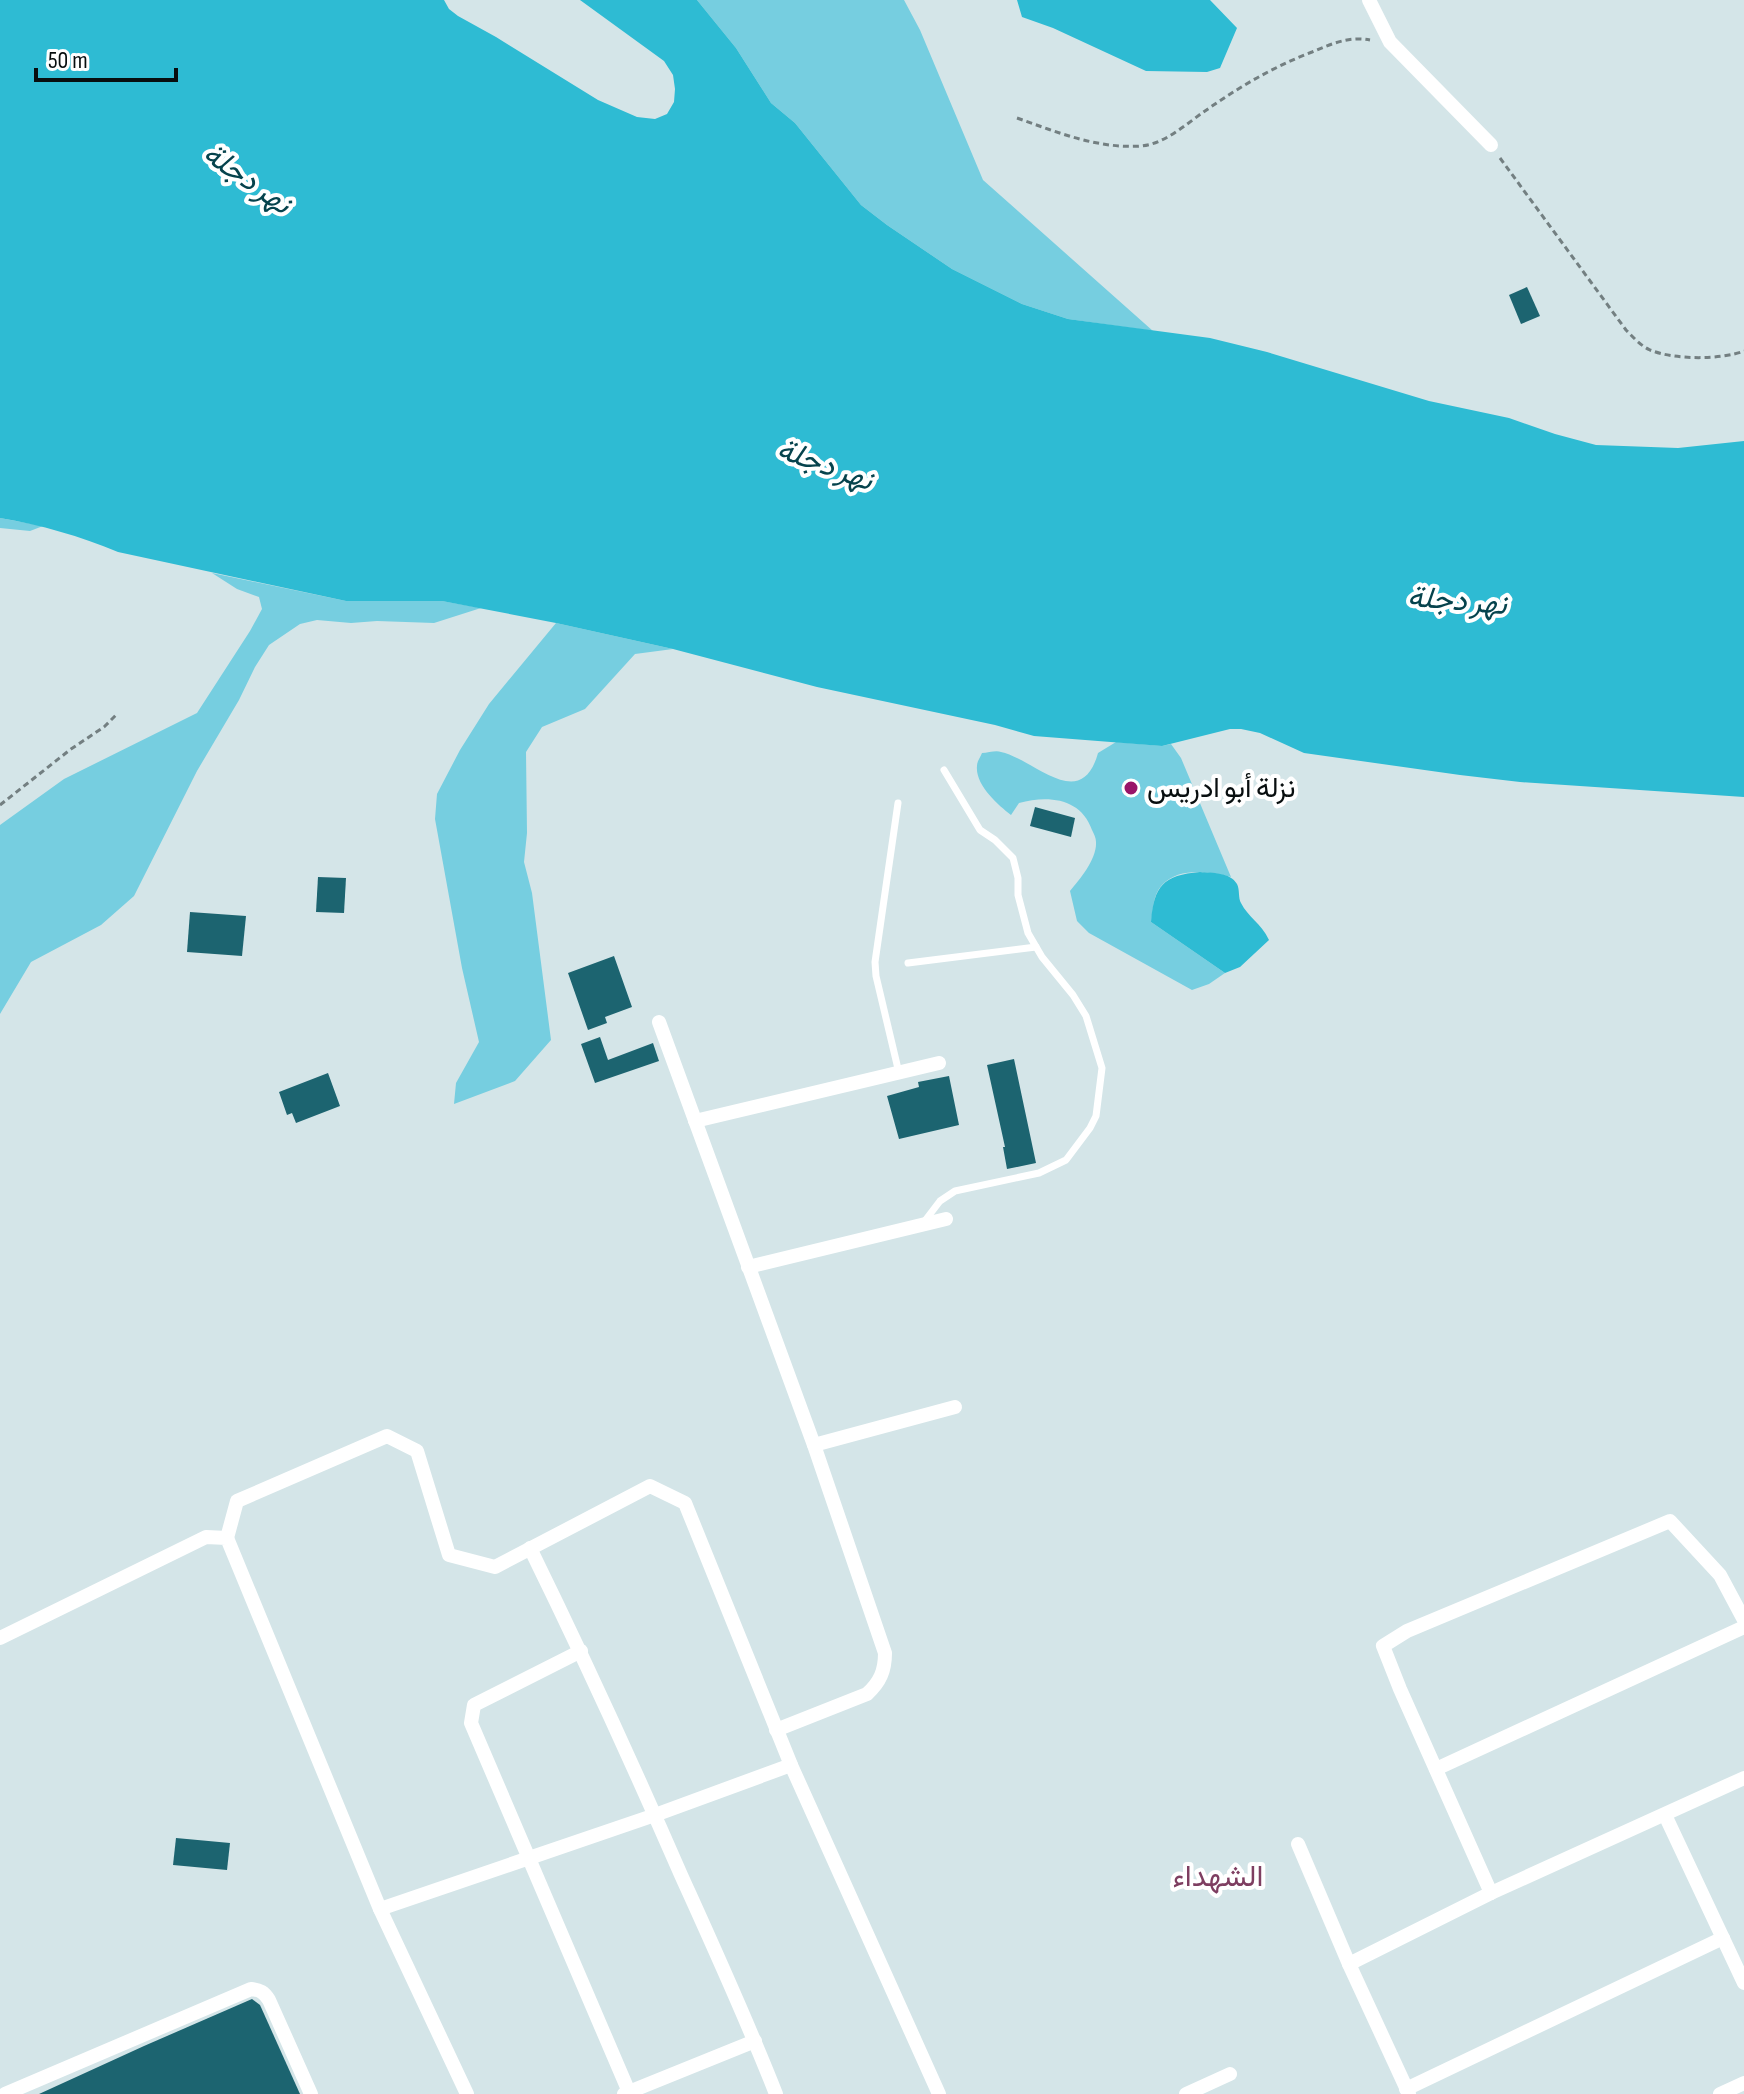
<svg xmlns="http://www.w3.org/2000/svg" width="1744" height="2094" viewBox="0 0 1744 2094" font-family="'Sofia Sans Condensed',Vazirmatn,sans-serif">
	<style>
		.green { fill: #76cee0 }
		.water { fill: #2ebbd3 }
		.building { fill: #1c6470 }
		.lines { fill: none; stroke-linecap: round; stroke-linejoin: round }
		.path { stroke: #737f81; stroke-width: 3; stroke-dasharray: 6 4; stroke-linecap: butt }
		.lane { stroke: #fff; stroke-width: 7 }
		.street { stroke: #fff; stroke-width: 14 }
		.poi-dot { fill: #981469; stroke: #fff; stroke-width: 3 }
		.labels { text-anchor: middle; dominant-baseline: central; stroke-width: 8; stroke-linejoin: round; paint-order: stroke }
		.poi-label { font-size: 28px; fill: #080e0f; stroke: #fff; text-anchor: start }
		.water-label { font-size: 30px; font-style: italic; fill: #06434d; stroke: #fff }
		.neighbourhood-label { font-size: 30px; fill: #7e3e61; stroke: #fff }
	</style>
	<rect width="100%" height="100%" fill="#d4e5e8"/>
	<g class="green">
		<path d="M697,0h207l16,30 63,150 170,151 -85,-12 -46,-15 -70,-35 -65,-44 -26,-20 -66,-82 -24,-20 -35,-55z"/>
		<path d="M0,518l43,8 -13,5 -30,-3z"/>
		<path d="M212,573l134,28h96l39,7 -47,15 -57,-2 -26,2 -34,-3 -17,4 -31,21 -14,22 -16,33 -42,71 -63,125 -33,29 -70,37 -31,52v-189l64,-46 133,-66 53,-82 12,-22 -3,-12 -22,-8z"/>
		<path d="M556,623l117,26 -38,5 -50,55 -43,18 -16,25 1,81 -3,29 8,31 19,147 -36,41 -61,23 2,-21 23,-41 -17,-74 -27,-149 2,-25 23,-44 29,-46z"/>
		<path d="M1116,742l46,4 9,-2 10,14 50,119c-21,-6 -53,-10 -69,8 -9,9 -9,25 -11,37l74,51 -16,11 -17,6 -103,-57 -12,-12 -7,-30c10,-12 27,-32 26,-49 0,-4 -2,-8 -4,-12 -11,-32 -44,-35 -73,-27l-8,12c-13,-10 -36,-30 -34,-49 0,-5 3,-8 5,-13 6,0 14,-3 19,-1 33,7 80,62 97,1z"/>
	</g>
	<g class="water">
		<path d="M0,0h444l5,9 9,7 38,21 102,63 39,17 18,2 12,-5 7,-12 1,-13 -2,-14 -9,-14 -84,-61h117l39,48 35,55 24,20 66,82 26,20 65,44 70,35 46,15 142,19 57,14 162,49 80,17 46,16 41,11 82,3 66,-7v356l-224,-15 -60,-7 -156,-22 -44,-20 -19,-4h-11l-68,17 -128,-10 -39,-11 -178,-38 -144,-38 -117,-26 -114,-22h-96l-228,-49c-38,-16 -77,-27 -118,-34z"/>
		<path d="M1017,0h193l27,28 -17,40 -13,4 -61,-1 -93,-43 -31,-11z"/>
		<path d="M1200,872c12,1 30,0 37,12 3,6 1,14 4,19 7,14 20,20 28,37l-29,27 -15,6 -74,-51c3,-36 12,-47 49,-50z"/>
	</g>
	<g class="building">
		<path d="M1527,287l13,29 -19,8 -12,-29z"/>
		<path d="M1035,807l40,11 -4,19 -41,-11z"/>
		<path d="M318,877l28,1 -2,35 -28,-1z"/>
		<path d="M190,912l56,4 -4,40 -55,-4z"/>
		<path d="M614,956l18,51 -27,10 2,6 -19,7 -20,-57z"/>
		<path d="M600,1037l8,23 45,-17 6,18 -64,22 -14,-39z"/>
		<path d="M1014,1059l22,104 -29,6 -4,-22h2l-18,-82z"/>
		<path d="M328,1073l12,33 -44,17 -4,-10 -5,2 -8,-23z"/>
		<path d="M949,1076l10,49 -60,14 -12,-43 32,-9 -1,-5z"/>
		<path d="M176,1838l54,5 -3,27 -54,-5z"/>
		<path d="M252,1999l8,6 40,89h-261l105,-48z"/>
	</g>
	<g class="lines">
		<g class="path">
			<path d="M1017,118c40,14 80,31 124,28 24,-2 45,-22 64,-35 34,-24 68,-44 107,-59 19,-8 37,-16 58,-12"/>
			<path d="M1500,158l126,172c7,7 15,16 24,20 24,10 71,10 94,1"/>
			<path d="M0,805l71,-56 33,-22 12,-12"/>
		</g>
		<g class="lane">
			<path d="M898,803l-23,159 1,14 23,97"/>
			<path d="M908,963l128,-16"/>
			<path d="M924,1222l16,-21 15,-10 84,-18 27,-13 24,-32 6,-12 6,-48 -16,-52 -13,-21 -31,-38 -14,-24 -10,-38v-17l-5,-20 -18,-18 -15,-10 -36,-60"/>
		</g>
		<g class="street">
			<path d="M1369,0l21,42 101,103"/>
			<path d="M659,1022l155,423 71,208c0,18 -5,29 -18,41l-91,36"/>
			<path d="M695,1121l244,-58"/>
			<path d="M748,1267l198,-48"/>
			<path d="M814,1445l141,-38"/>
			<path d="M227,1538l10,-37 150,-65 30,15 32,104 46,12 155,-81 35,17 106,262 148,329"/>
			<path d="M530,1548c53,108 103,217 151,327 33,73 66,145 95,219"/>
			<path d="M0,1638l206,-101 21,1 153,371 87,185"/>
			<path d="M581,1651l-107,54 -3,18 158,369"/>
			<path d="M1436,1769l308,-142"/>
			<path d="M1665,1815l79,168"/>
			<path d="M1298,1844l51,120 60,130"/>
			<path d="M1491,1893l-91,-204 -17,-43 24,-15 263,-110 50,54 24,45"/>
			<path d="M380,1909l275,-94 136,-50"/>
			<path d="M1349,1964l142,-71 253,-115"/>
			<path d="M1406,2089l317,-151"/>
			<path d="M5,2094l246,-105c9,1 13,3 18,11l42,94"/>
			<path d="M624,2094l131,-53"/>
			<path d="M1186,2094l44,-20"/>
			<path d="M1720,2094l24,-11"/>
		</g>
	</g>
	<circle class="poi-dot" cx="1131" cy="788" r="8"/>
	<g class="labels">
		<g class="poi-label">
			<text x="1147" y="788">نزلة أبو ادريس</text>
		</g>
		<g class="water-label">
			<text transform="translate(247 179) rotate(35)">نهر دجلة</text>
			<text transform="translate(825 465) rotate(20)">نهر دجلة</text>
			<text transform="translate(1457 601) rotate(5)">نهر دجلة</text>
		</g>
		<g class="neighbourhood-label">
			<text x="1218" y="1877">الشهداء</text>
		</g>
	</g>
	<path d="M36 68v12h140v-12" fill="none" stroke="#080e0f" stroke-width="4"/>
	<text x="48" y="68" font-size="24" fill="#080e0f" stroke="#ffffff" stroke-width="6" paint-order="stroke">50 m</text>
</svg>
